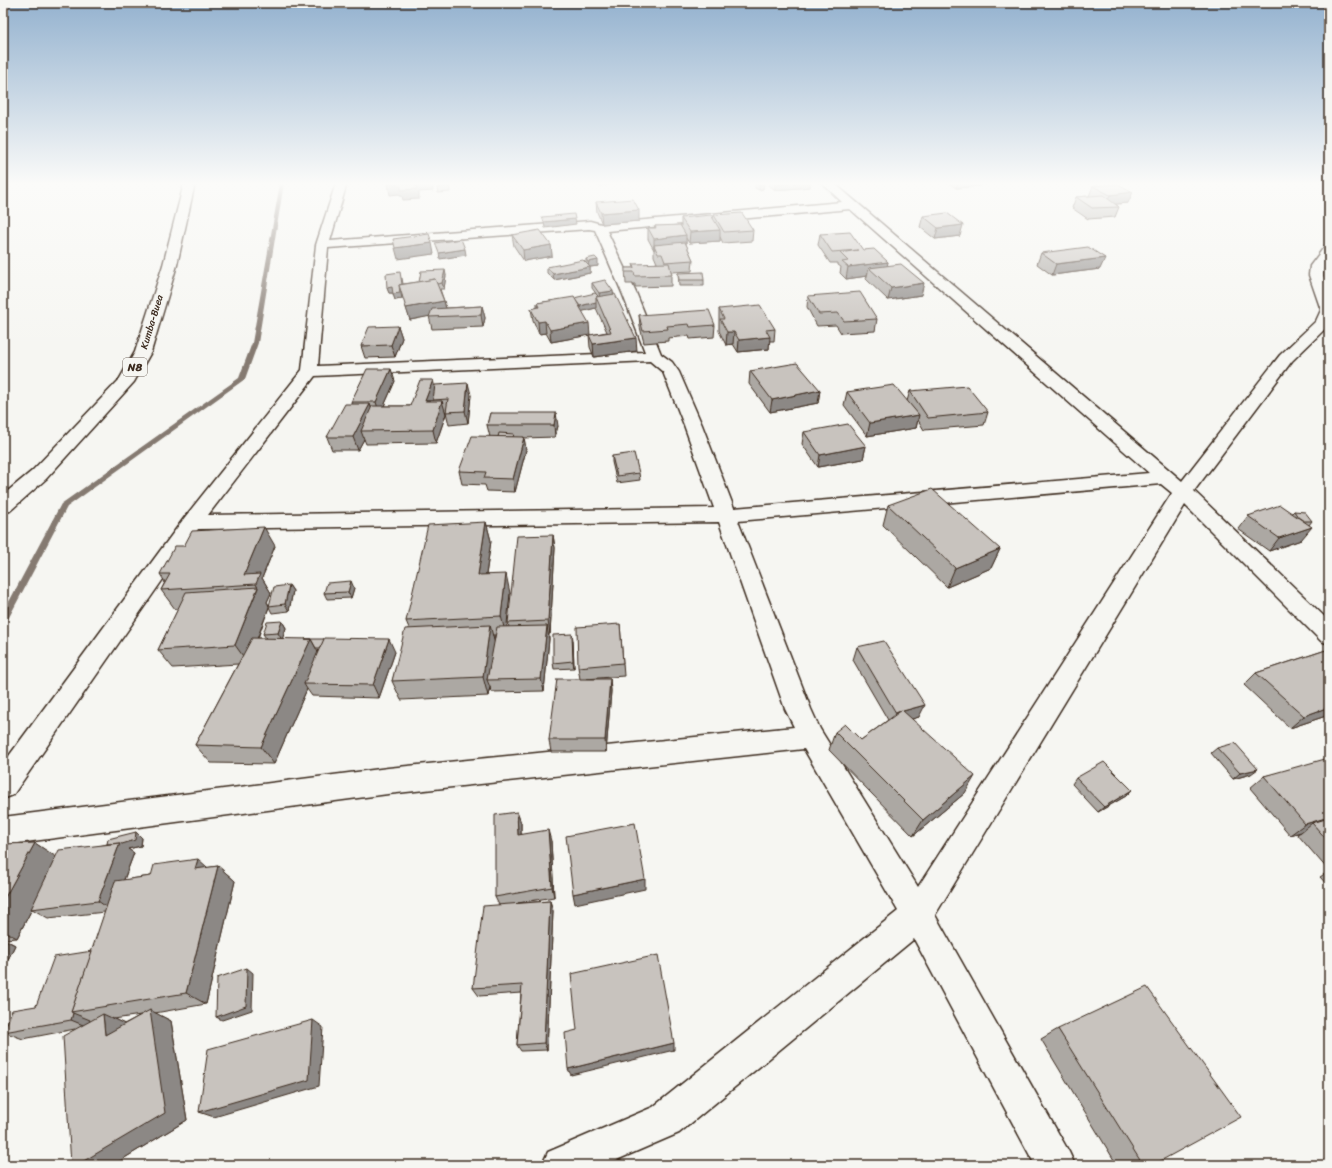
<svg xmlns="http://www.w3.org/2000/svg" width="1332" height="1168" viewBox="0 0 1332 1168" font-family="Sriracha,sans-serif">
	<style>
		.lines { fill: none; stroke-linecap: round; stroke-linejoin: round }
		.stream { fill: #857a71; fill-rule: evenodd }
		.minor-casing { stroke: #3b2a1e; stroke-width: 3 }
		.trunk-casing { stroke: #3b2a1e; stroke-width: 3 }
		.minor { fill: #f6f6f2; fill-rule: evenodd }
		.trunk { fill: #f6f6f2; fill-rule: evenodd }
		.wall { fill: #aca8a3; stroke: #3b2a1e; fill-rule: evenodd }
		.shaded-wall { fill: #8c8885; stroke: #3b2a1e }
		.building { fill: #c8c3be; stroke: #3b2a1e }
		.labels { text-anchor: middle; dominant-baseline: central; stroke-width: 4; stroke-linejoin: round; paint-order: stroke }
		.far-street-label { font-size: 10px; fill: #3b2a1e; stroke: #f6f6f2 }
		.shield { fill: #f6f6f2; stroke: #73675e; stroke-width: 1 }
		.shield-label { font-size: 11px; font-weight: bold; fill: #3b2a1e }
	</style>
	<rect width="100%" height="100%" fill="#f6f6f2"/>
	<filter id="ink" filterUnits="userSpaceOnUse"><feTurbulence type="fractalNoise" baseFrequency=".025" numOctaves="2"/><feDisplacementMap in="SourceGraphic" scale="8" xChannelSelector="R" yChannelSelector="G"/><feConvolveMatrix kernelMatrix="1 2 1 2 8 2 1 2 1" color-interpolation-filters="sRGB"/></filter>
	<g filter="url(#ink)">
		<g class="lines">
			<path class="stream" d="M280,183h4l-26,160 -13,36 -178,128 -61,116 -3,1v-11l58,-109 178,-126 13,-35z"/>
			<g class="minor-casing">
				<path id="minor" d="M336,183h11l-17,58 260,-20 11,3 241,-22 -20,-19h12l348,298 98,-126 36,-34 5,-11 -12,-35 1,-9 15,-20 4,-1v13l-5,8 -1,9 6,18v32l-37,36 -98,130 135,130v23l-8,-3 -136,-136 -250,410 134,237 6,13h-40l-121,-226 -235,194 -74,32h-63l6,-13 105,-45 245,-196 -94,-162 -416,45 -385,51v-28l385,-49 406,-41 -9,-18 -66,-187 -521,7 -185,266 -10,4v-35l182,-247 117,-147 14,-125zM850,209l299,264 -415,35 -32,-83 -23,-53 -7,-10 -11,-8 -24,-59 -30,-64zM589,229l6,1 28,65 22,57 -327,14 10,-118zM650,361l13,11 21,53 30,83 -506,7 107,-139zM1161,484l11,9 -254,394 -98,-158 -9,-20 -73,-188z"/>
			</g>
			<g class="trunk-casing">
				<path id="trunk" d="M184,183h11l-18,82 -26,87 -17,30 -88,97 -36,32 -7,2v-18l29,-24 87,-91 16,-28 28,-87z"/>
			</g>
			<use href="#minor" class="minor"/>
			<use href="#trunk" class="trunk"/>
		</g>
		<g class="wall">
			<path d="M449,183l1,9 -12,1 -1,-5z"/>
			<path d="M755,183h7l2,1 -1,5 -4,1 -4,-2z"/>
			<path d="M770,183h40v4l-35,3 -6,-5z"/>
			<path d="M949,183h32v3l-25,2z"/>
			<path d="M1093,186l35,17 -12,1 3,3 -4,10 -27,2 -16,-11 4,-11 13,-1z"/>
			<path d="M596,202l43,19 -37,3 -5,-12z"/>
			<path d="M714,215l39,15 -1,11 -29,2 -3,-6v4l-31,2 -3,-5v6l7,16 -1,11 -21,1v14l-36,1v-3h-9l-1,-16h8l24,-5 -3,-7v-6l-6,-11v-11h7v-2l26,1v-9l32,1z"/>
			<path d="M923,216l37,20 -25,3 -15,-12z"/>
			<path d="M820,234l68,28 -1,3 34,30 -33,5 -22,-21 1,-3 -21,3 -6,-6 1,-6 -3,-2v-2h-8l-12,-18z"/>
			<path d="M512,235l39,10 1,11 -28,5 -10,-15z"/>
			<path d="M1041,253l59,16 -48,6 -15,-11z"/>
			<path d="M586,259l12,7 -8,1v6l-36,7 -7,-7v-6l39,-4z"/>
			<path d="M678,273l26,7v6h-25z"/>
			<path d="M446,275l-2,14h-4l4,12 2,7 36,-2 3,12 -2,9 -51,2 -3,-13 -19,4 -8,-26v5l-7,1 -2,-7h-4l-2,-5 15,-10 1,6 16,-2z"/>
			<path d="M592,283l21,11 24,57 -43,6 -4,-10 -1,-12 -38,7 -5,-9 -7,1 -6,-14 -2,-11 6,-1v-5l37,-5 23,-3 -5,-7zM596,308l11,24 -17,3 -8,-24z"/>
			<path d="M808,296l69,23 -2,12 -34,2 -5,-8 -19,1 -10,-19z"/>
			<path d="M719,309l56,20 -1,12h-5v8l-31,3 -5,-8 -7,1 -7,-14z"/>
			<path d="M639,315l76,10 -1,12 -24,2 -1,-3 -21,2v3l-24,2 -4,-16z"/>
			<path d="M398,326l4,12 -7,19 -30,1 -4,-12z"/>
			<path d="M750,371l70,19 -2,13 -48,9 -21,-28z"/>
			<path d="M395,381l-11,25h26l25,-19 36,8 -3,28 -19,2 -3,-13h-1l1,2 -10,29 -70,1 -2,-5 -6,11h-26l-5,-13 25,-33 -1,-2z"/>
			<path d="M910,391l78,21 -4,13 -60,5 -6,-10 -2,8 -49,8 -23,-31 3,-13 60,9z"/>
			<path d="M490,413l68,13 -3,11 -31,1 2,12 -11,42 -28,-1 -2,-6 -23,-1 -3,-13 31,-34 -3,-12z"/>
			<path d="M804,432l62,14 -3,13 -45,8 -16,-23z"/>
			<path d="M612,456l27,17 1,7 -23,3 -5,-21z"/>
			<path d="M888,505l112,44 -9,19 -44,19 -64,-62z"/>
			<path d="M1294,511l18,10 -3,4 -8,15 -32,11 -31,-22 10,-13 44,-3z"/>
			<path d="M486,522l5,19 -5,34 24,18 -4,34h3l-1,-4 45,-88 2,13 -5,86h-1v5l-5,52 -53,1 -1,-5 -2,9 -87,4 -9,-19 17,-53 -3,-7zM493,635h2l-1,5z"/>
			<path d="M275,546l-13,32 9,15 -4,9 2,3 20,-20 4,6 -4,20 -17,2 -3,-6 -11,31h8l-3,-4 19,-13 4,7 -4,11 113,13 -16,46 -67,-2 -5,-7 -33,75 -63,-1 -16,-18 43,-81 -65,4 -15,-18 20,-41h-3l-14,-19 4,-8 -5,-8z"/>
			<path d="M354,588l-3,10 -24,1 -3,-6z"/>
			<path d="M620,624l4,52 -38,3h24l1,12 -5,61h-55l-2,-12 31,-61 -2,-12z"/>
			<path d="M573,640l1,28 -20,1 -1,-6z"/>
			<path d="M857,647l62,70 -7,2 53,74 -52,43 -84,-86 6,-18 26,8 27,-20 -35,-60z"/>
			<path d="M1329,649v66l-39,13 -46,-43 12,-12z"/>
			<path d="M1217,748l34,26 -18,5 -22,-26z"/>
			<path d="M1329,763v108l-32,-37 4,-2 -11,3 -40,-47 14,-12z"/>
			<path d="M1076,778l50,18 -28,16 -26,-28z"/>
			<path d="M517,812l4,11v11l30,7 3,56 -36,6 32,-2 3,10 -6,139 -26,1 -4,-6 4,-52 -42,3 -6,-8 26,-83 -4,-8z"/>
			<path d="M142,838l-1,8 -13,3 6,4 -10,27 94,-14 17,15 -29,123 -51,9 16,8 16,99 -74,45h-36l-2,-136 -52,10 -19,-7 32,-26 56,-55 13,-39 -57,6 -16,-9 -15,29 -13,1 11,6 -12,25v-126l32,-1 20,14 52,-13zM141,1015l-17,9 -10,-5z"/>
			<path d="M1329,871v16l-9,-10z"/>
			<path d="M1058,1029l95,136h-36l-76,-126z"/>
		</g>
		<g class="shaded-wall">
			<path d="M433,183v8l-14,1v7l-16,1 -1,-4h-2l-1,-2 -9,1 -2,-11h9z"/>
			<path d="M599,183h17l1,1 -18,2z"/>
			<path d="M795,183h15v4l-35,3v-5z"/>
			<path d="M958,183h23v3l-25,2z"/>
			<path d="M764,184l-1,5 -4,1v-5z"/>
			<path d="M1133,192l-5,11 -23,2 5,-10z"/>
			<path d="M639,210v11l-37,3 -1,-11z"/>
			<path d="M575,219l1,5 -31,4 -1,-6z"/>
			<path d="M963,225l-3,11 -25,3 3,-11z"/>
			<path d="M720,230v11l-31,2 1,-11z"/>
			<path d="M686,235v11l-32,-1v5v-11z"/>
			<path d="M432,243l2,11 -36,5 -3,-11z"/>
			<path d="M551,245l1,11 -28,5 -1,-11z"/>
			<path d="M465,249l1,6 -26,4 -1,-6z"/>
			<path d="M1105,258l-5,11 -48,6 4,-11z"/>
			<path d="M598,260v6l-8,1v6l-36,7 -1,-6 36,-7 -1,-5z"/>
			<path d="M888,262l-2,11 -17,-5 -2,8 -21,3 2,-12z"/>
			<path d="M445,270l1,5 -2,14 -2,-6z"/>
			<path d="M924,283l-3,12 -33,5 3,-12z"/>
			<path d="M392,287l2,6h-5l-2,-5z"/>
			<path d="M400,288l2,11 -7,1 -2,-6z"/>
			<path d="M613,291l1,6 -14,2 -1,-6z"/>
			<path d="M444,301l3,12 -37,7 -4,-12z"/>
			<path d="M596,302v6l-16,4v-6z"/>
			<path d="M482,306l3,12 -2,9 -2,-12z"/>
			<path d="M545,321l1,12 -7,1 -1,-12z"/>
			<path d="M589,323l1,12 -39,7 -1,-12z"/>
			<path d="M398,326l4,12 -7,19 -4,-12z"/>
			<path d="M727,332h7l-1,12 -7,1z"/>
			<path d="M770,337l-1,12 -31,3 1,-12z"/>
			<path d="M636,338l1,13 -43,6 -1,-13z"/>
			<path d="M391,369l4,12 -15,34 -4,-13z"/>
			<path d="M433,380l3,12 -3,8v1h-8z"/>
			<path d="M468,383l3,12 -3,28 -3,-12z"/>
			<path d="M820,390l-2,13 -48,9 2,-12z"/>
			<path d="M442,401l4,13 -10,29 -3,-13z"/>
			<path d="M370,404l4,13 -13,14 3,8 -6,11 -5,-13z"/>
			<path d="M556,413l2,13 -3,11 -1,-12z"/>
			<path d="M919,415l-3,13 -49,8 3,-13z"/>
			<path d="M524,437l2,13 -11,42 -2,-13z"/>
			<path d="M866,446l-3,13 -45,8 2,-12z"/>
			<path d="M486,522l5,19 -8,53 -5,-19z"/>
			<path d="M264,527l11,19 -13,32 9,15 -4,9 2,4v1l-21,56 -13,-18 23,-57 -2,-4 -12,-9z"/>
			<path d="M1312,527l-11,13 -32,11 10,-13z"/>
			<path d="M553,535l2,13 -5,86 -2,-13z"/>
			<path d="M1000,549l-9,19 -44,19 8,-19z"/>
			<path d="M506,574l4,19 -4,42 -5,-19z"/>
			<path d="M351,581l3,7 -3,10 -3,-6z"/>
			<path d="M289,585l4,6 -4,20 -4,-7z"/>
			<path d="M282,621l4,7 -4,12 -4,-7z"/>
			<path d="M490,625l5,19 -8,36 3,7 -2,9 -5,-19z"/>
			<path d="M547,626l2,13 -5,52 -3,-12z"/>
			<path d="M572,634l1,6 1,28 -1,-7z"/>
			<path d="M311,639l10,19 -17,26 3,5 -33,75 -13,-17z"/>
			<path d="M389,639l6,13 -16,46 -6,-13z"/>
			<path d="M610,679l1,12 -5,61 -1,-12z"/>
			<path d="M925,705l-6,12 -28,8 5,-12z"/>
			<path d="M1329,707v8l-39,13 14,-12z"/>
			<path d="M1258,769l-7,5 -18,5 7,-6z"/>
			<path d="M975,776l-10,17 -52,43 10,-16z"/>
			<path d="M1132,790l-6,6 -28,16 6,-5z"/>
			<path d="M517,812l4,11v23l-3,-11z"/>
			<path d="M1329,817v5l-17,1 -11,9 -11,3 15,-11z"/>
			<path d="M548,830l3,11 3,56 -2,-10z"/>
			<path d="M136,832l6,6 -1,8 -13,3 6,4 -22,58 -14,-10 22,-58z"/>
			<path d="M35,843l23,15 -41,80 -14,-7v-30z"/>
			<path d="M198,859l17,15 -20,-5z"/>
			<path d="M218,866l17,15 -29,123 -20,-11z"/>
			<path d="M645,879v10l-70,15 -2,-10z"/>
			<path d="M550,901l3,10 -6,139 -3,-7z"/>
			<path d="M3,939l12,6 -12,25z"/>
			<path d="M247,968l6,5 -1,37 -30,10 -6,-3z"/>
			<path d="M150,1010l21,11 16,99 -74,45h-36z"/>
			<path d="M73,1013l17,7 -2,7 -17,-7z"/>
			<path d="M103,1014l24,11 -22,10z"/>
			<path d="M313,1020l10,7 -4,59 -105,31 -15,-5z"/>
			<path d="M674,1043v7l-103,25 -3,-6z"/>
		</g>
		<g class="building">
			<path d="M388,183h28l1,6 -16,1v-4h-4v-2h-9z"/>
			<path d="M449,183v4l-12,1 1,-4z"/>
			<path d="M756,183h6l2,1 -5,1z"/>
			<path d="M773,183h22l-20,2z"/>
			<path d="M1118,184l15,8 -23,3 -17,-9z"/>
			<path d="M1103,195l16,12 -27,1 -16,-11z"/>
			<path d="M633,199l6,11 -38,3 -5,-11z"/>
			<path d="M742,213l11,17 -29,2 -10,-17z"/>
			<path d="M947,213l16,12 -25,3 -15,-12z"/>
			<path d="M574,214l1,5 -31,3 -2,-5z"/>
			<path d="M711,215l9,15 -30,2 -9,-14z"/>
			<path d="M680,225l6,10 -32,4 -6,-11h8l-1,-2z"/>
			<path d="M540,230l11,15 -28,5 -11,-15z"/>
			<path d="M850,232l13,18 11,-1 14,13 -40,5 -6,-5 6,-1 -8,-8 18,-3 -26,2 -12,-18z"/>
			<path d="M429,234l3,9 -37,5 -2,-9z"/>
			<path d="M461,239l4,10 -26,4 -4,-10z"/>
			<path d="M685,242l8,18 -28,2 -3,-8h-4l-4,-9z"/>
			<path d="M1088,247l17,11 -49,6 -15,-11z"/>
			<path d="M595,257l3,3 -10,2 -2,-3z"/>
			<path d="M583,260l7,7 -37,7 -6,-7z"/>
			<path d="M669,263l3,12 -37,1 -1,-4h-9v-4h9l-1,-4z"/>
			<path d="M901,264l23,19 -33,5 -22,-20z"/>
			<path d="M445,270l-3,13 -5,1 -2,-5 -16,3 2,-11z"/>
			<path d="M400,272l2,12 -3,1 1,8 -7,1 -1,-7 -5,1 -1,-14z"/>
			<path d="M703,272l1,8h-25l-1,-7z"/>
			<path d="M435,279l9,22 -38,7 -7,-23z"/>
			<path d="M605,280l8,11 -14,2 -7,-10z"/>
			<path d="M860,292l17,27 -33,2 -6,-8 -19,1 -11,-18z"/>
			<path d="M595,293l3,3 -2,1v5l-16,4 -6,-8z"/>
			<path d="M615,294l21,44 -43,6 -4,-9 22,-3 -15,-35z"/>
			<path d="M574,297l15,26 -39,7 -5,-9 -7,1 -7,-13 8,-2 -2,-4z"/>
			<path d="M760,305l15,24 -9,1 4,7 -31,3 -5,-8h-7l-7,-13h4l-5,-10z"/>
			<path d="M482,306l-1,9 -52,2 3,-8z"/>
			<path d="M709,310l6,15 -25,2 -1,-3 -22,2 1,3 -25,2 -4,-16z"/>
			<path d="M398,326l-7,19 -30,1 8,-19z"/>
			<path d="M797,363l23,27 -48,10 -22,-29z"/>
			<path d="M367,369h24l-15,33h-25z"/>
			<path d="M420,380h13l-8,21h17l-9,29 -72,1 11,-25h38z"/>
			<path d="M468,383l-3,28 -19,1 2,-13 -15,1 2,-15z"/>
			<path d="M894,385l25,30 -49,8 -23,-31z"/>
			<path d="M967,386l21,26 -60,6 -18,-27z"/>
			<path d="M345,404h25l-17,33h-26z"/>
			<path d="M490,413h66l-2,12h-67z"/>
			<path d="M848,424l18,22 -46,9 -16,-23z"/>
			<path d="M499,433l15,1 -1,3h-15z"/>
			<path d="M472,436l52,1 -11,42 -29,-1 2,-6 -27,-1z"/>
			<path d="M634,453l5,20 -22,3 -5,-20z"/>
			<path d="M932,489l68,60 -45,19 -67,-63z"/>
			<path d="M1280,505l32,22 -33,11 -31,-22z"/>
			<path d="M1294,511l11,1 7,9h-8l-6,-4z"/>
			<path d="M486,522l-8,53 28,-1 -5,42 -95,5 22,-96z"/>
			<path d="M264,527l-20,48 16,-1 -4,10 -95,6 9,-16h-10l15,-28h9l8,-15z"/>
			<path d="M553,535l-5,86 -40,2 9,-87z"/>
			<path d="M351,581l-3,11 -24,1 3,-10z"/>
			<path d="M289,585l-4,19 -16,2 5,-19z"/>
			<path d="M258,587l-23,58 -77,5 28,-58z"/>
			<path d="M282,621l-4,12 -15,1 4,-12z"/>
			<path d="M620,624l3,39 -45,4 -1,-40z"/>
			<path d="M490,625l-7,52 -91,4 13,-52z"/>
			<path d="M547,626l-6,53 -54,1 10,-53z"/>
			<path d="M572,634l1,27 -20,2v-28z"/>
			<path d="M252,638l59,1 -50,108 -66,-2z"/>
			<path d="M324,638l65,1 -16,46 -69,-1z"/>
			<path d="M305,639h19l-4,9h-4l-5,-9z"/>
			<path d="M884,641l41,64 -22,6 -1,-1 -6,3 -39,-66z"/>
			<path d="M1329,649v58l-25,9 -48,-43z"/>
			<path d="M557,679h53l-5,61h-56z"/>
			<path d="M902,710l73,66 -52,44 -88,-88 10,-8 16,16z"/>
			<path d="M1235,743l23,26 -18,4 -23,-25z"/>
			<path d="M1325,759l4,4v54l-24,7 -41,-48z"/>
			<path d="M1104,762l28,28 -28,17 -28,-29z"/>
			<path d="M517,812l1,23 30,-5 4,57 -57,10v-82z"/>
			<path d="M1329,818v24l-17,-19z"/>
			<path d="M635,823l10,56 -72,15 -7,-58z"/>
			<path d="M136,832l-1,8 -13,4 -2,-1 -13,1 1,-5z"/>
			<path d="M35,843l-32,58v-57z"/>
			<path d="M120,843l-22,58 -67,8 28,-59z"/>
			<path d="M198,859l-3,10 23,-3 -32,127 -115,19 44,-131 36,-5 3,-11z"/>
			<path d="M550,901l-6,142 -27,2 5,-60 -49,3 10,-82z"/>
			<path d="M92,951l-21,61 2,1 -2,7 -67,12 8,-22 24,-4 18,-49z"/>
			<path d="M658,955l16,88 -106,26 -3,-36 12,-3 -6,-56z"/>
			<path d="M247,968l-1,38 -30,11 1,-39z"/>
			<path d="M1147,987l94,130 -88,48h-10l-85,-136z"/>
			<path d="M150,1010l15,103 -88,52h-6l-8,-129 40,-22 2,21z"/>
			<path d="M313,1020l-4,60 -110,32 9,-63z"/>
		</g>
	</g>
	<linearGradient id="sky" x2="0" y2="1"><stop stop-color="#94b2cf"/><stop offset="0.53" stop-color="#fbfbf9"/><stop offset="1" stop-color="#fbfbf9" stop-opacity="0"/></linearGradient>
	<rect width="1332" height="347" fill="url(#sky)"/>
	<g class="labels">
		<g class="far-street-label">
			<text transform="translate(152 322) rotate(-73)">Kumba-Buea</text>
		</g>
		<rect class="shield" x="123" y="358" width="24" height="18" rx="3"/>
		<g class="shield-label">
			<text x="135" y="367">N8</text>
		</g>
	</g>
	<rect width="1332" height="1168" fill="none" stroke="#f6f6f2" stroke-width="16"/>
	<rect x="8" y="8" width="1316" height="1152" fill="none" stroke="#3b2a1e" stroke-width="1.5" filter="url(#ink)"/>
</svg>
